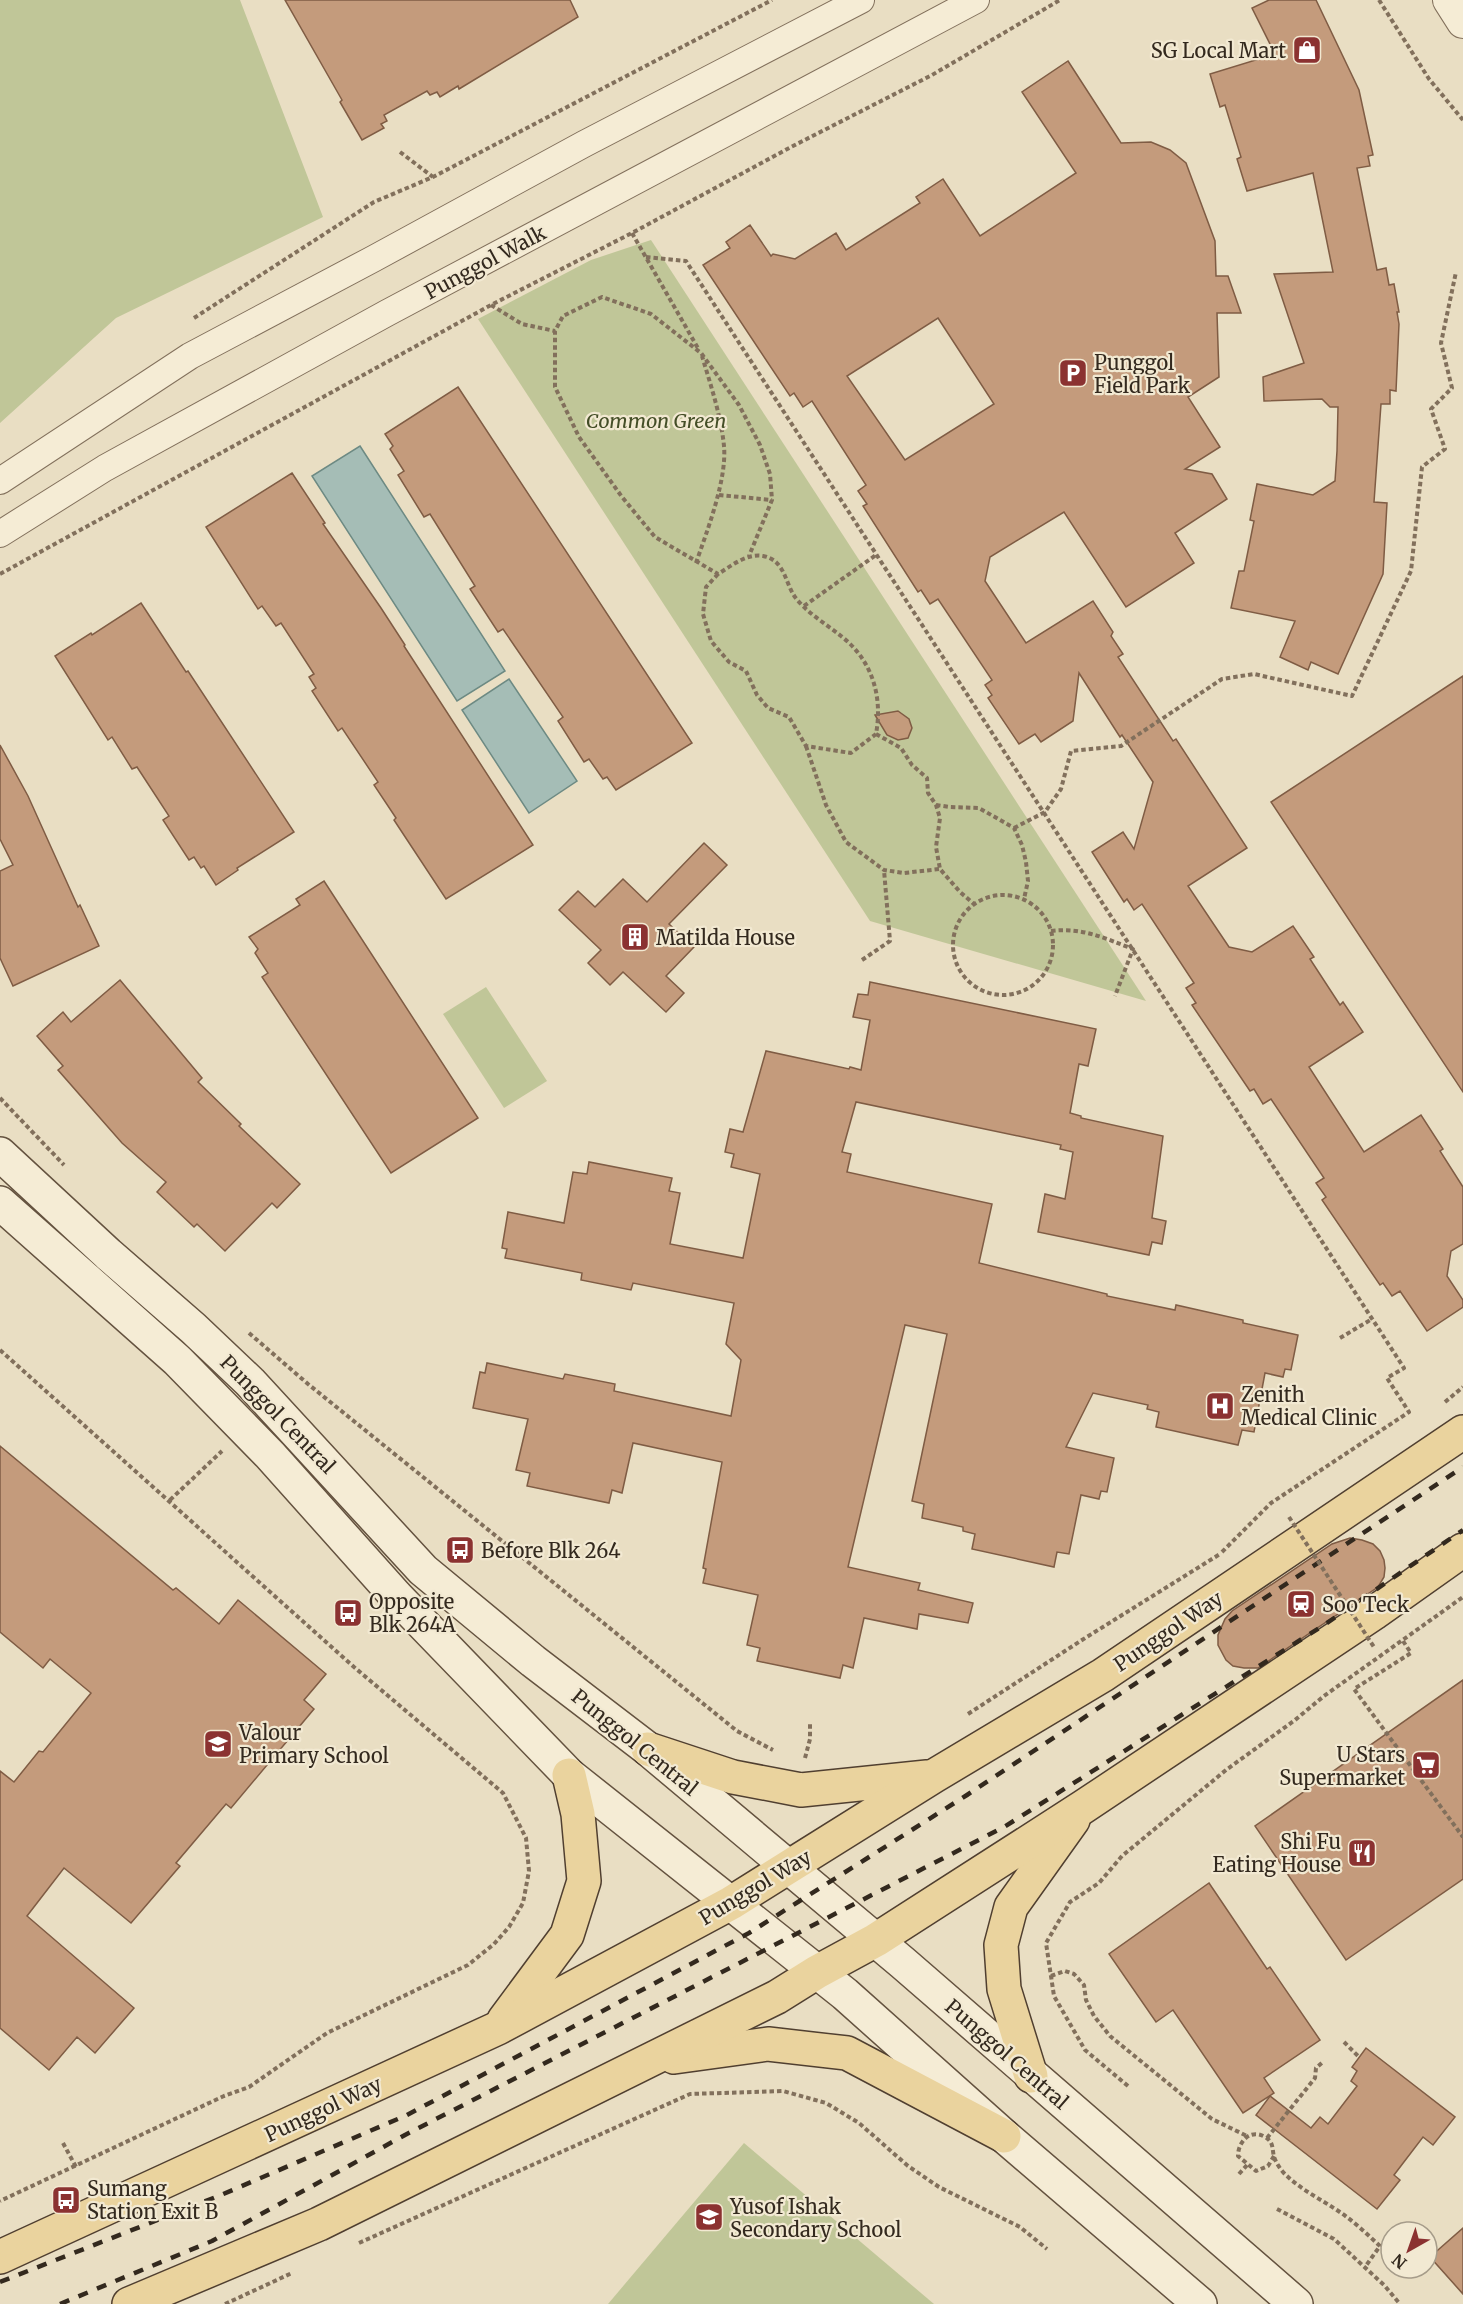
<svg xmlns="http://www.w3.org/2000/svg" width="1463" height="2304" viewBox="0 0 1463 2304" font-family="Merriweather,serif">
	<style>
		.green { fill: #c0c698 }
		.water { fill: #a5bdb6; stroke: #6d8a83; stroke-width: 1.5 }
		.building { fill: #c49b7c; stroke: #7f5c44; stroke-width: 1.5; fill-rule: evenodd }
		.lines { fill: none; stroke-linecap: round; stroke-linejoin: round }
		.minor-casing { stroke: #82705c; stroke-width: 28 }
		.tertiary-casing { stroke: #82705c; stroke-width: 34 }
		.secondary-casing { stroke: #64523f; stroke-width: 36 }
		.primary-casing { stroke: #503f30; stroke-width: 36 }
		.path { stroke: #82705c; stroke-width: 4; stroke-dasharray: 4.5 3; stroke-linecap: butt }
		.minor { stroke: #f5ecd5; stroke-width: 26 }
		.tertiary { stroke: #f5ecd5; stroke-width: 32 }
		.secondary { stroke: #f5ecd5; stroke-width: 33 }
		.primary { stroke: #ead39e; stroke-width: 33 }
		.rail { stroke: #33291e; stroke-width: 4.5; stroke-dasharray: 10 10; stroke-linecap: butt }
		.path-bridge { stroke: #82705c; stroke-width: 4; stroke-dasharray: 4.5 3; stroke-linecap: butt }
		.labels { text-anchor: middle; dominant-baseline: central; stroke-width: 4.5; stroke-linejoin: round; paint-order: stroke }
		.poi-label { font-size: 20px; fill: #33291e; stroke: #f2e9d2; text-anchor: start }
		.street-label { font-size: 20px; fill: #33291e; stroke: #f2e9d2 }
		.park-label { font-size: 20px; font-style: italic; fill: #444e27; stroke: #f2e9d2 }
	</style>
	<rect width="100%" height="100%" fill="#e9dec3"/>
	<g class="green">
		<path d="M0,0h240l83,217 -207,101 -116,105z"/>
		<path d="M651,240l495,761 -276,-80 -392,-602 113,-59z"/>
		<path d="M486,987l61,94 -43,27 -61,-94z"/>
		<path d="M744,2143l190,161h-326z"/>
	</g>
	<g class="water">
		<path d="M360,446l145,225 -48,30 -145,-225z"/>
		<path d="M509,679l68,102 -48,32 -67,-103z"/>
	</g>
	<g class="building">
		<path d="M285,0h285l8,17 -119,72 -1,-3 -18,11 -3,-5 -7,3 -3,-4 -43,24 3,6 -6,3 3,4 -22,12 -22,-38 2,-2z"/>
		<path d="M1269,0h47l43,90 14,65 -5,1 2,10 -13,2 20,102 9,-2 3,17 5,-1 5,28h-2l2,12 -3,67 -6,-1v14h-9l-7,98 13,1 -4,71 -45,100 -27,-12 -3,8 -28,-13 15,-36 -64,-13 8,-37h5l10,-50 -4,-1 7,-36 56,11 22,-14 2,-30 1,-44h-8l-8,-8 -58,2 -1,-24 41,-14 -30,-89 59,-2 -20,-99 -66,18 -10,-32 4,-2 -16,-52 -5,2 -10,-33 65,-20 -23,-46z"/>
		<path d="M1068,61l53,82 30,-1 19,8 16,13 29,78 1,35h12l13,37h-24l2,64 -31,20 32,50 -35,22 27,5 15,25 -52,34 19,30 -68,44 -62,-95 -74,45 -5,24 41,62 67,-42 20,31 -2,4 12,18 -5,3 55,84 3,-2 71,109 -59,38 41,61 23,5 41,-26 21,31 -4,2 30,46 3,-3 20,30 -54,35 55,85 57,-37 22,34 -3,2 23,36v57l-12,7 -4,25 16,24v7l-36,24 -27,-40 -8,5 -9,-13 -3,2 -58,-85 4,-3 -10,-14 8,-5 -53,-79 -8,5 -9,-15 -4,2 -58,-86 4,-2 -10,-15 8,-5 -52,-79 -8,6 -7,-11 -3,3 -32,-50 31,-20 11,17 19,-67 -31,-47 -2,2 -41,-64 -6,48 -32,21 -6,-8 -16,10 -31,-46 4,-3 -7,-10 7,-5 -54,-81 -8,5 -9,-14 -3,2 -55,-86 4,-2 -9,-13 8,-6 -54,-84 -9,6 -9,-14 -4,3 -87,-131 27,-17 -4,-6 24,-17 21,31 2,-2 22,5 41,-26 10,17 74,-47 -4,-6 27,-18 37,57 96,-63 -54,-81zM938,318l56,86 -89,56 -58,-84z"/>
		<path d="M458,387l234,356 -76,47 -9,-13 -4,2 -14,-20 -5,3 -26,-41 5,-4 -60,-88 -5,3 -28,-43 5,-3 -45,-72 -6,3 -26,-42 6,-4 -14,-22 3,-3 -8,-12z"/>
		<path d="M292,473l33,50 -2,1 58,84 24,37 -1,1 129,199 -87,54 -52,-79 2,-2 -22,-33 4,-3 -36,-54 -4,3 -26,-40 4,-3 -7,-11 5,-3 -33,-51 -5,3 -14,-20 -4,3 -52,-82z"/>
		<path d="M141,603l45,69 2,-1 106,161 -57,36 1,2 -22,15 -12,-19 -3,2 -7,-11 -5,3 -26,-40 6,-4 -32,-49 -5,2 -20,-32 -4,3 -53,-84 36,-23 1,2z"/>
		<path d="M1463,676v416l-192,-290z"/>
		<path d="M898,711l11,8 3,9 -4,10 -10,2 -11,-5 -12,-20z"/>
		<path d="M0,745l28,51 50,111 2,-2 19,41 -86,40 -13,-28v-87l13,-6 -13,-26z"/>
		<path d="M704,843l23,22 -58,59 25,23 -28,29 18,17 -18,19 -43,-40 -13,13 -22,-22 13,-13 -42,-40 19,-19 17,16 28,-28 24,23z"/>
		<path d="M324,881l154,237 -87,55 -129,-196 6,-4 -13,-20 3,-4 -9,-12 51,-32 -4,-6z"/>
		<path d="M120,980l82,98 -4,4 43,42 -2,2 61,58 -23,24 -5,-5 -47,48 -28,-27 -3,3 -37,-35 9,-10 -44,-39 -29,-33 -35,-40 5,-4 -26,-30 26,-24 8,10z"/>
		<path d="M870,982l226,47 -8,37 -9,-2 -9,49 11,3v2l82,18 -11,82 14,3 -4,23 -10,-2 -3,13 -111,-23 7,-38 20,5 8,-47 -13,-3 1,-4 -205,-43 -14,50 9,2 -4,18 145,32 -13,59 128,31v2l68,14 1,-5 67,15v3l55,12 -7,35 -6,-1 -2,8 -18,-4 -11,59 -12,-2 -4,15 -82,-18 3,-15 -12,-3 1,-4 -55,-12 -27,54 48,11 -7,34 -6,-1 -2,8 -18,-4 -12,59 -12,-2 -3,15 -82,-18 3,-15 -12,-3v-4l-41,-9 2,-14 -12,-3 35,-167 -42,-9 -57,242 72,16 -2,7 55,13 -5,20 -49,-9 -2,15 -53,-11 -11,50 -10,-3 -3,13 -83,-17 3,-13 -13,-3 11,-50 -55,-12 3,-14 -3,-1 19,-106 -89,-19 -11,50 -10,-3 -3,13 -82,-17 3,-13 -14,-3 12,-51 -55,-11 7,-36 5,1 2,-10 76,16 2,-5 50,10 -1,7 117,25 10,-56 -15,-16 8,-41 -101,-20 -2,7 -50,-10 1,-7 -77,-15 2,-9 -5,-1 6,-36 56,11 9,-51 14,2 2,-12 83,16 -3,13 11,2 -10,51 73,14 17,-84 -29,-7 3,-13 -9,-2 5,-23 13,3 23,-81 83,18 1,-2 11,3 9,-50 -17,-3 5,-23 10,1z"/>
		<path d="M0,1446l173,144 3,-2 43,36 19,-24 88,74 -22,26 10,9 -83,99 -5,-4 -50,59 4,3 -49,57 -67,-55 -37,48 107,92 -39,45 -18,-16 -28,33 -49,-42v-257l14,11 25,-31 4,1 48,-59 -41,-34 -7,9 -43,-36z"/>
		<path d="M1350,1538l12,2 11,4 7,7 4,9 1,8 -1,9 -6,10 -120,81h-14l-11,-2 -7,-6 -8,-15v-10l7,-16 7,-8 100,-67z"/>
		<path d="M1463,1680v199l-117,81 -91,-134z"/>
		<path d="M1209,1883l58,86 3,-2 50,73 -56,38 10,15 -31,20 -70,-103 -17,12 -47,-68z"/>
		<path d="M1366,2048l89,69 -22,28 -10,-8 -29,38 6,5 -23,29 -121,-94 14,-19 41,32 9,-11 8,7 29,-38 -6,-5 6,-10 -5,-4z"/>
		<path d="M1463,2228v66l-33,-37z"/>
	</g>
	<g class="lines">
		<g class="minor-casing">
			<g id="minor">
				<path d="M0,481l190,-125 183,-97 211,-115 277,-144"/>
				<path d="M0,534l105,-66 282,-155 589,-313"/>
			</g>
		</g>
		<g class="tertiary-casing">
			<path id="tertiary" d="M1449,0l14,22"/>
		</g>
		<g class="secondary-casing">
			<g id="secondary">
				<path d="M0,1154l108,100 85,74 57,54 173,188 110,91 115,88 255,214 393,341"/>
				<path d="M0,1203l177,157 93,95 126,141 173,179 276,219 159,142 196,168"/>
			</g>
		</g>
		<g class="primary-casing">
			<g id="primary">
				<path d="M648,1749l85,28 68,13 126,-13"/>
				<path d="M504,2020l63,-85 17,-54 -6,-67 -9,-39"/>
				<path d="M674,2057l94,-13 79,9 157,83"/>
				<path d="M1031,2076l-27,-87 -3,-44 10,-38 62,-87"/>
				<path d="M0,2257l498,-229 233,-125 203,-127 169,-101 360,-243"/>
				<path d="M129,2304l190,-80 458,-227 40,-25 59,-32 207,-133 291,-194 89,-63"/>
			</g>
		</g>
		<g class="path">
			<path d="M1379,0l50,79 34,41"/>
			<path d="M400,152l33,25"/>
			<path d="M632,233l67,117"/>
			<path d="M646,257l40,4 718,1107 -17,10 22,34 -138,91 -51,51"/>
			<path d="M491,305l31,19 33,7"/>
			<path d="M194,318l180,-116 59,-25 339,-177"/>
			<path d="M719,495l53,5"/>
			<path d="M696,563c11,-32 31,-83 28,-117 -3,-30 -13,-60 -22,-90"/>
			<path d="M0,574l491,-269 141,-72 159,-86 141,-72 128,-75"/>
			<path d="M718,574l-12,13 -3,27 8,27 18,21 17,9 11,24 11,13 21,9 17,29 45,7 25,-19c7,-38 -4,-74 -35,-98 -15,-12 -34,-23 -46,-39 -10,-14 -10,-37 -32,-41 -16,-3 -32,10 -45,18l-63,-37 -33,-40 -43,-60 -24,-50v-56l8,-15 39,-19 49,17 50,39 38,52 21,40 10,29 2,26 -23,56"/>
			<path d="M804,606l72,-51"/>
			<path d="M876,734l25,14 11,17 15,13 1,15 8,12 4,13 -4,29 4,22 20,23 14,12"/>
			<path d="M806,746l20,59 20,37 38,28 20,3 36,-4"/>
			<path d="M936,805l14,2 29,1 35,20 8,17 4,17 2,19 -4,18"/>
			<path d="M1014,828l31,-16 16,-23 10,-38 50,-5 101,-67 32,-5 98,22 59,-125 11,-104 23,-18 -14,-40 21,-21 -11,-45 15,-71"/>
			<circle cx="1003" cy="945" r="50"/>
			<path d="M1051,931c31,-4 53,7 82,18l-18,47"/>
			<path d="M862,960l28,-19 -6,-71"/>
			<path d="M0,1098l64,67"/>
			<path d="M249,1333l59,51 429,347 36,19"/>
			<path d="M1340,1338l32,-19"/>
			<path d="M0,1350l354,317 149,126 23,45 3,33 -6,32 -14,24 -15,17 -26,21 -141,68 -78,54 -25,9 -224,105"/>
			<path d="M1445,1402l18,-15"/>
			<path d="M170,1500l52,-49"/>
			<path d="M1403,1641l8,12 -57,36 109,148"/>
			<path d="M968,1714l114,-74 138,-86"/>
			<path d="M805,1758l5,-19v-16"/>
			<path d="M1051,1976l14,-5 9,3 10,11 2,15 8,16 16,20 102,83 35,17"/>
			<path d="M1344,2042l15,15"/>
			<path d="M1128,2086l-43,-36 -31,-54 -8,-53 24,-41 29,-19 23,-27 104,-86 69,-50 29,-24 139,-99"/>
			<path d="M1267,2138l48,-60 1,-10 8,-7"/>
			<path d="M63,2143l13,24"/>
			<path d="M1274,2156l-6,10 -12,5 -18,-15c0,-14 12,-28 27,-19 9,5 7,12 9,20 2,6 8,15 13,19 18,17 42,27 61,42 11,8 22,19 32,28l-15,21"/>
			<path d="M1239,2174l9,-10"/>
			<path d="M1277,2209l57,30 50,46 16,19"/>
			<path d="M359,2243l331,-149 93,-3 43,12 33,20 49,43 31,21 81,40 27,22"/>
			<path d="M225,2304l67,-31"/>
		</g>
		<use href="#minor" class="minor"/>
		<use href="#tertiary" class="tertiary"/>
		<use href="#secondary" class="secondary"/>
		<use href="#primary" class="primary"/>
		<g class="rail">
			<path d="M0,2282l221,-87 186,-80 342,-182 218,-138 496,-328"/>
			<path d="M60,2304l152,-63 193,-106 599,-308 320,-202 139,-95"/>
		</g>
		<path class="path-bridge" d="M1289,1517l85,130"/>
	</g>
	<defs>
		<g id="shop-square" transform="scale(1.5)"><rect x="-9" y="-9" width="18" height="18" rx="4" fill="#8b3231" stroke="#f2e9d2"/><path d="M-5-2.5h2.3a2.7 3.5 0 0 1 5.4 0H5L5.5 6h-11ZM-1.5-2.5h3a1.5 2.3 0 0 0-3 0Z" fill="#fff"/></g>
		<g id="parking-square" transform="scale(1.5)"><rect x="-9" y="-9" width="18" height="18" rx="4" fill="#8b3231" stroke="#f2e9d2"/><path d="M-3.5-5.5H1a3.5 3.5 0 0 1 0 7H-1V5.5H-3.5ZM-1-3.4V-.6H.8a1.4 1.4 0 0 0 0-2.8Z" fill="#fff"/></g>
		<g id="building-square" transform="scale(1.5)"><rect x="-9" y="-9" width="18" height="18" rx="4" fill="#8b3231" stroke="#f2e9d2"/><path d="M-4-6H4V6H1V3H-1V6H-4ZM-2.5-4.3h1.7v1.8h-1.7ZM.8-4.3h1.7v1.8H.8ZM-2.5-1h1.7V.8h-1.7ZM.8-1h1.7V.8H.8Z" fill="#fff"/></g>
		<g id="hospital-square" transform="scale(1.5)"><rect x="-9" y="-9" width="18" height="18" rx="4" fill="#8b3231" stroke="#f2e9d2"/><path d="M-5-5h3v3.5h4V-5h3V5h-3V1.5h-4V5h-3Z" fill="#fff"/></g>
		<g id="bus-square" transform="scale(1.5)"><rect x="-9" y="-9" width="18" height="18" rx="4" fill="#8b3231" stroke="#f2e9d2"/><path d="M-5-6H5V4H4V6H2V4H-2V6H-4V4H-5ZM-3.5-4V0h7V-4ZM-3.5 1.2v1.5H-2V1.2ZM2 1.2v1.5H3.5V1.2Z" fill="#fff"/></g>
		<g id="station-square" transform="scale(1.5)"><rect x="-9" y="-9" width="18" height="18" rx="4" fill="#8b3231" stroke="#f2e9d2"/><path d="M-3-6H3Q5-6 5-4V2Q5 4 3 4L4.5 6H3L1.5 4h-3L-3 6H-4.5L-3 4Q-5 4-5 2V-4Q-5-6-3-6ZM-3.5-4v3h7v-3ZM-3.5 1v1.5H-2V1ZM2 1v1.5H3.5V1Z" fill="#fff"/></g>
		<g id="school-square" transform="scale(1.5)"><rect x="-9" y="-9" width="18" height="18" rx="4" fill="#8b3231" stroke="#f2e9d2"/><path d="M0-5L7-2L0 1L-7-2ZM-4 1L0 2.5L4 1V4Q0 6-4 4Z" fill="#fff"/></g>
		<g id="supermarket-square" transform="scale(1.5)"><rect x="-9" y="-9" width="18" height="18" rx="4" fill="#8b3231" stroke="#f2e9d2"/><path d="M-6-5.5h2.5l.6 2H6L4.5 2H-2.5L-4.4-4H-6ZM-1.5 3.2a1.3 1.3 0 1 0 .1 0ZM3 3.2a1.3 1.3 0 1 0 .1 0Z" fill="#fff"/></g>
		<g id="restaurant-square" transform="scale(1.5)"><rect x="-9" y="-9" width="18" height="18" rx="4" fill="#8b3231" stroke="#f2e9d2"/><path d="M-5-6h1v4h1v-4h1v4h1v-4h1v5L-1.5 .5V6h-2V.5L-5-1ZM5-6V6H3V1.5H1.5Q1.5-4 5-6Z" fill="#fff"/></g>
	</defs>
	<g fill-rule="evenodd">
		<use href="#shop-square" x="1307" y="50"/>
		<use href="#parking-square" x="1073" y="373"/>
		<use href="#building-square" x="635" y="937"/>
		<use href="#hospital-square" x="1220" y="1406"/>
		<use href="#bus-square" x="460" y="1550"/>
		<use href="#station-square" x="1301" y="1604"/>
		<use href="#bus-square" x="348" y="1613"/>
		<use href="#school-square" x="218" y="1744"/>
		<use href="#supermarket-square" x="1426" y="1765"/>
		<use href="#restaurant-square" x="1362" y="1853"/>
		<use href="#bus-square" x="66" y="2200"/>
		<use href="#school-square" x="709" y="2217"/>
	</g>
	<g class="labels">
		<g class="poi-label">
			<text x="1286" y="50" text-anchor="end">SG Local Mart</text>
			<text x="1094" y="362">Punggol<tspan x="1094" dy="23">Field Park</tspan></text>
			<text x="656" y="937">Matilda House</text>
			<text x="1241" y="1394">Zenith<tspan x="1241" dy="23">Medical Clinic</tspan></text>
			<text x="481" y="1550">Before Blk 264</text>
			<text x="369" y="1601">Opposite<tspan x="369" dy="23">Blk 264A</tspan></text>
			<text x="1322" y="1604">Soo Teck</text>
			<text x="239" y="1732">Valour<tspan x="239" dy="23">Primary School</tspan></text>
			<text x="1405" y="1754" text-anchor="end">U Stars<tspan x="1405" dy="23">Supermarket</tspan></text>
			<text x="1341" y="1841" text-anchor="end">Shi Fu<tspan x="1341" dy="23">Eating House</tspan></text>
			<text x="87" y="2188">Sumang<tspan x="87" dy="23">Station Exit B</tspan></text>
			<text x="730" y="2206">Yusof Ishak<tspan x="730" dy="23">Secondary School</tspan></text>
		</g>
		<g class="street-label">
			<text transform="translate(485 262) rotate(-28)">Punggol Walk</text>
			<text transform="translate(278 1414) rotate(46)">Punggol Central</text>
			<text transform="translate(1168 1631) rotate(-34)">Punggol Way</text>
			<text transform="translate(635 1742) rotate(39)">Punggol Central</text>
			<text transform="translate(755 1887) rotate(-31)">Punggol Way</text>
			<text transform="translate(1007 2054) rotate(41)">Punggol Central</text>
			<text transform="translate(323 2109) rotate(-25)">Punggol Way</text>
		</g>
		<g class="park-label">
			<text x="656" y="420">Common Green</text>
		</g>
	</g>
	<g transform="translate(1409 2250) rotate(220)"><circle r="28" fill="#f2e9d2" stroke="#a69c8a" stroke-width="1.5"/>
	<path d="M0-4.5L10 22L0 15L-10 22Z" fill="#8b3231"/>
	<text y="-9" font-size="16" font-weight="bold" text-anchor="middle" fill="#33291e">N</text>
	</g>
</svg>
